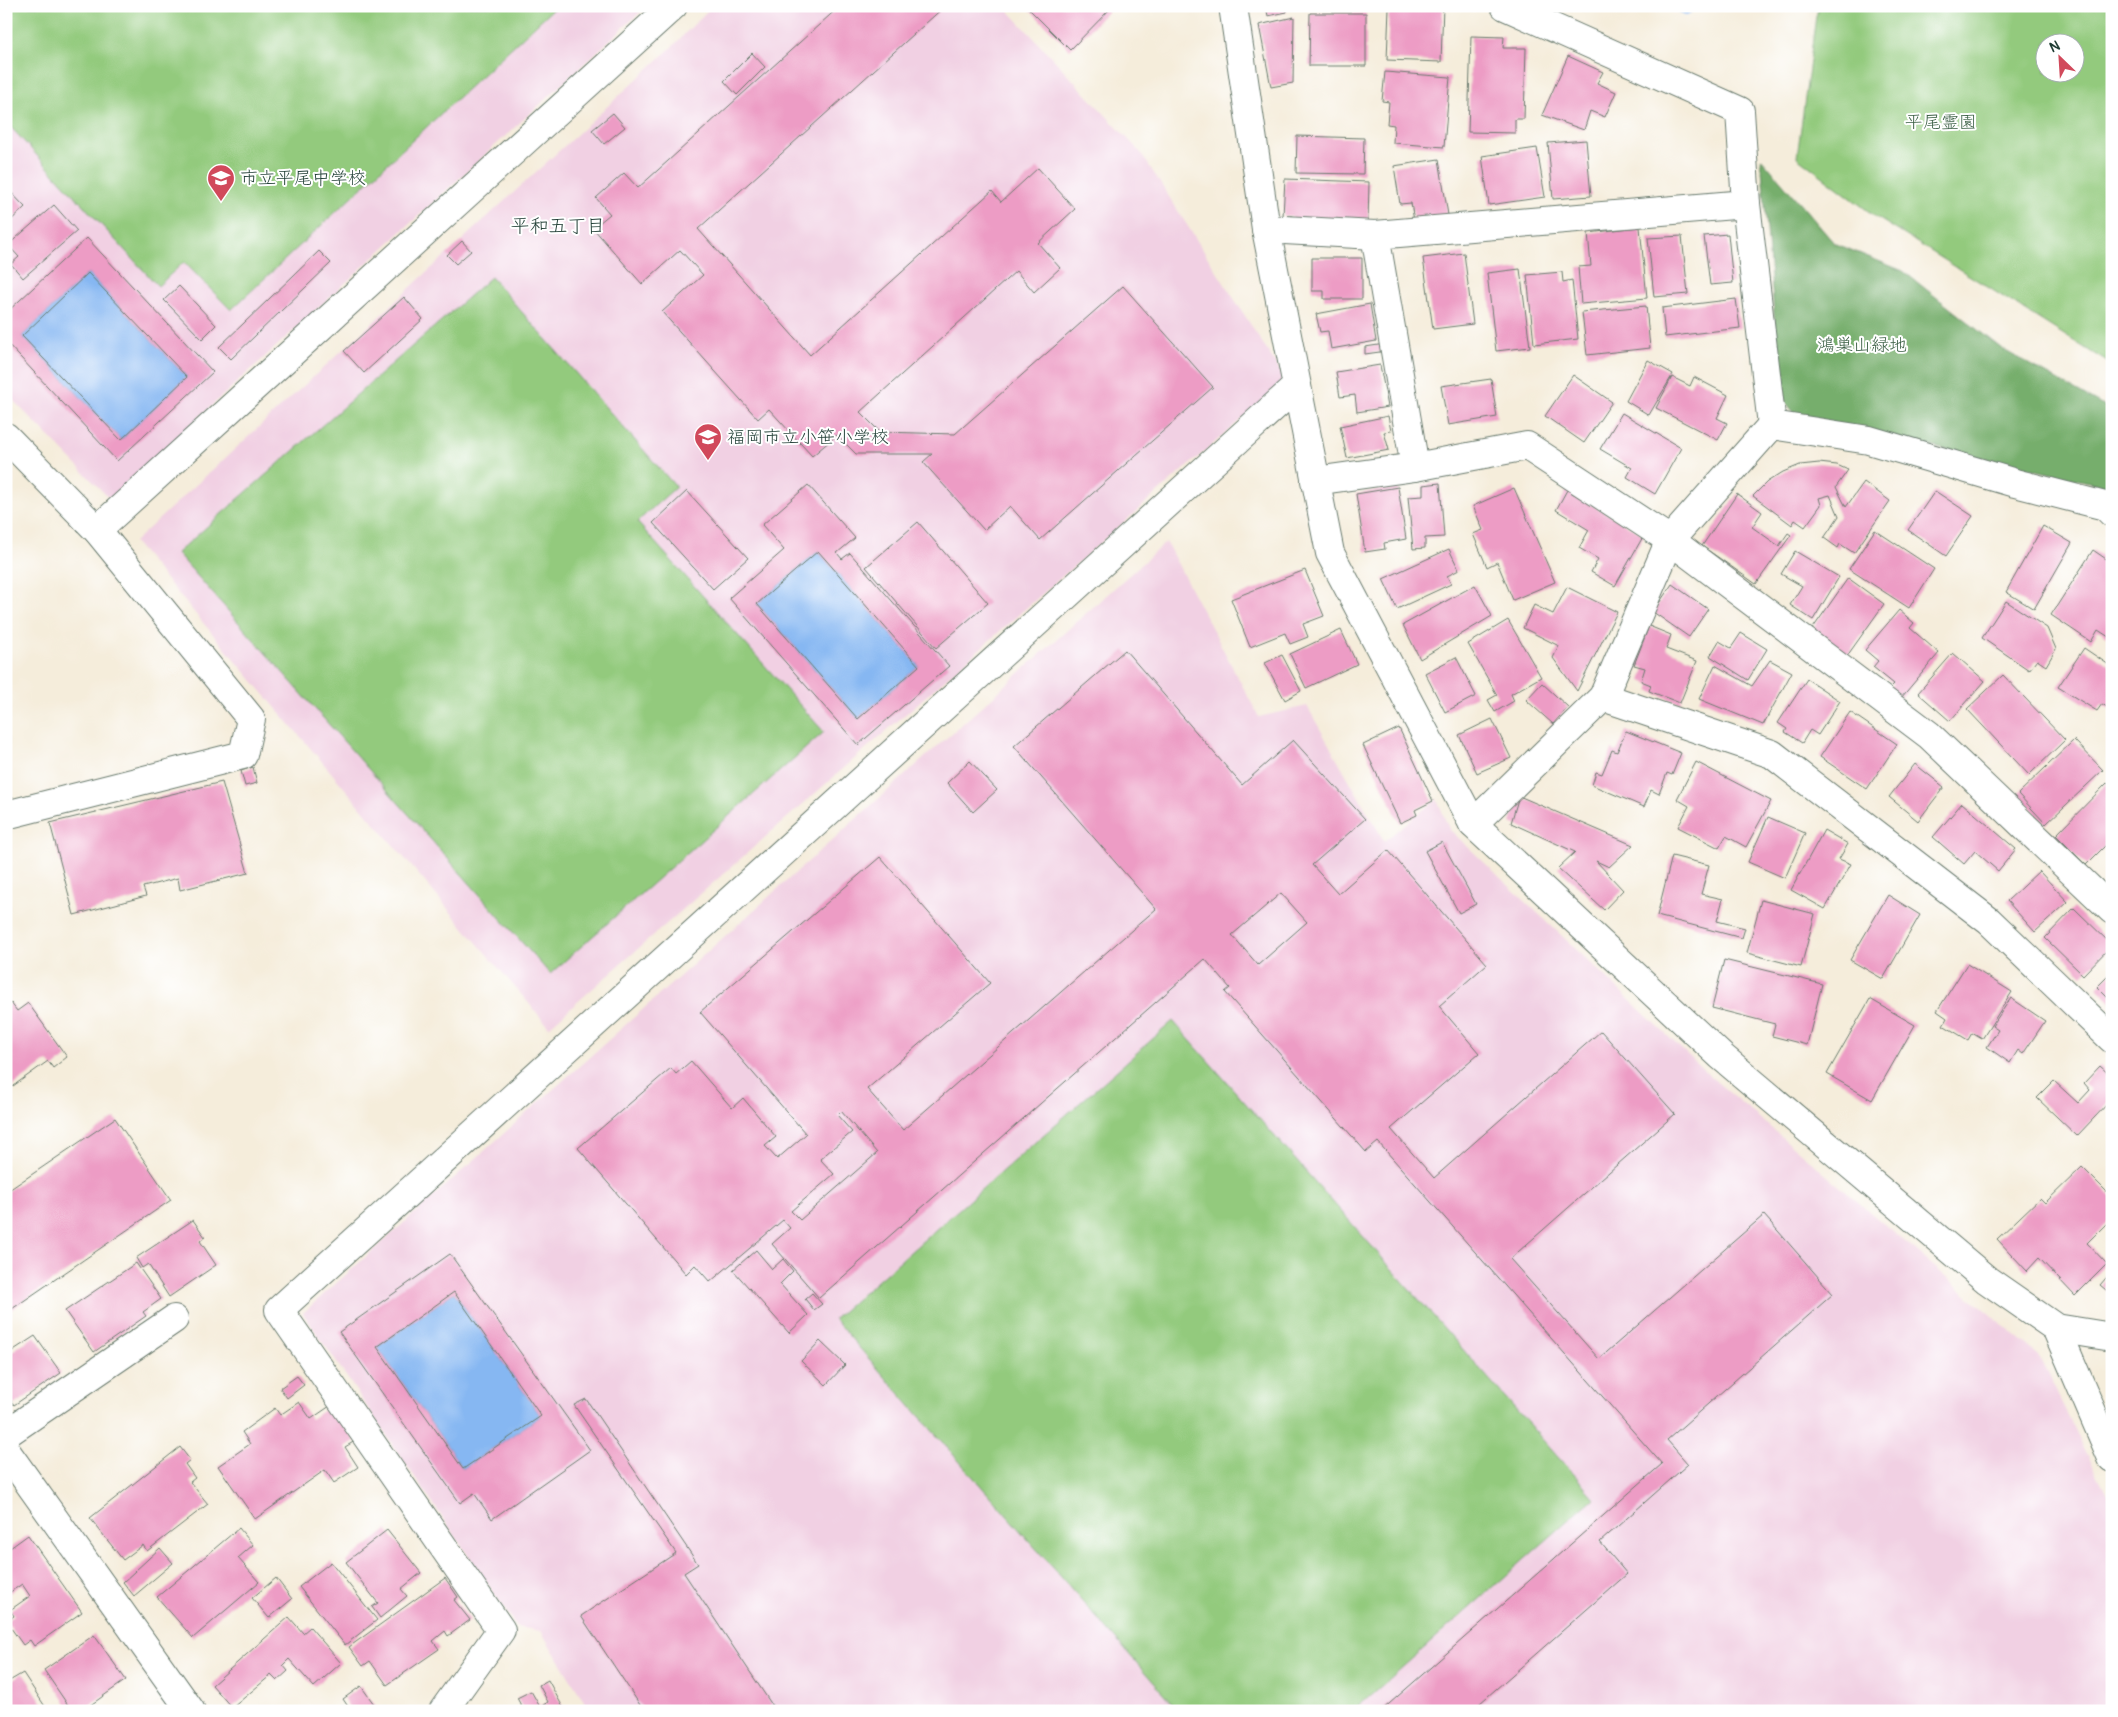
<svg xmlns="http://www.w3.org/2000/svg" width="2118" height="1717" viewBox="0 0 2118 1717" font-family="Pangolin,'Klee One',sans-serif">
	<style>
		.built { fill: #f1d0e3 }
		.green { fill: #93ca7d; stroke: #598458; fill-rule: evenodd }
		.forest { fill: #76ae6c; stroke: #4a7650 }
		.water { fill: #86b7f2; stroke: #527a93 }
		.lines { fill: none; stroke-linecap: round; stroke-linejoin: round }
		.stream { stroke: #86b7f2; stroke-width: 12 }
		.building { fill: #ed9cc5; fill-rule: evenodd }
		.street-casing { stroke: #6a7b6e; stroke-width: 30 }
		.street { stroke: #fff; stroke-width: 28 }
		.labels { text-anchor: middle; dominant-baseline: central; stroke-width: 4; stroke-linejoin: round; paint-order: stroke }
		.park-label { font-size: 18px; fill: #3c6046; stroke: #fff }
		.poi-label { font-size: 18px; fill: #1f3d34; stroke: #fff; text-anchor: start }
		.neighbourhood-label { font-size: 19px; fill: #1f3d34; stroke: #fff }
	</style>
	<rect width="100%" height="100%" fill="#fff"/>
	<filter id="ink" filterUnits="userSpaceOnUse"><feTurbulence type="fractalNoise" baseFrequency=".02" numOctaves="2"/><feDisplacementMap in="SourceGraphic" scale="10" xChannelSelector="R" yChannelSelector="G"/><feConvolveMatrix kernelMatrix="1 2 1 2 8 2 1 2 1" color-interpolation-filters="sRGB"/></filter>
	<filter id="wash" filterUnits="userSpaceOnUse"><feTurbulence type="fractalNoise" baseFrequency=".0096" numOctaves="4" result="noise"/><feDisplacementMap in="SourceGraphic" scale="20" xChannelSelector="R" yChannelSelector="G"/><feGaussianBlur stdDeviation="1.12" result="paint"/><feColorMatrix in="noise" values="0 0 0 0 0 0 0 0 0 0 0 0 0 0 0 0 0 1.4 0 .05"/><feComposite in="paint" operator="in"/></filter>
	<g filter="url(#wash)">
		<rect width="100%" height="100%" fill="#f5eddb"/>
		<g class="built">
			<path d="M6,6h641l-537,493 -104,-106z"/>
			<path d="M712,6h292l137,147 145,227 -737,647 -415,-485 539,-496z"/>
			<path d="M1166,542l93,175 48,-11 77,135 53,-42 12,30 262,248 327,278 74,149v207h-1522l-49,-80 -24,-4 -214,-314z"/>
		</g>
		<g class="green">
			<path d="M6,6h550l-325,304 -47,-48 -26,24 -152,-164z"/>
			<path d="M1819,6h293v359l-236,-148 -79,-60 19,-141zM2046,42h30v30h-30z"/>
			<path d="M491,277l185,210 -39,35 187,210 -274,242 -373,-421z"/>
			<path d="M1173,1021l421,477 -241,213h-174l-345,-392z"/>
		</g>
		<path class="forest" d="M1761,158l73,85 69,28 99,78 110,62v80l-6,-5 -309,-70 -16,-19z"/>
		<g class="water">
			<path d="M88,273l99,104 -66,63 -99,-104z"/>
			<path d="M818,551l101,115 -61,53 -101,-115z"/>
			<path d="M454,1292l87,124 -78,53 -86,-122z"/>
		</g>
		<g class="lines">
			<path class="stream" d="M1680,6l6,3"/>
		</g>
		<g id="blocks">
			<g class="building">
				<path d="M840,6h105l-247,223 112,126 182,-164 9,11 37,-34 37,41 -37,34 22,25 -26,24 -18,-21 -156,141 20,20 75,2 168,-148 90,101 -173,153 -30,-34 -26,24 -61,-68 9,-8h-76l-19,-19 -25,21 -43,-47 -11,10 -96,-107 41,-37 -23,-25 -38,34 -49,-56 17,-14 -14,-16 28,-25 14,15z"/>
				<path d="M1026,6h87l-43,44z"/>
				<path d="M1266,6h20l1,6 -19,4z"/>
				<path d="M1405,6h38l-2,56 -54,-2 2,-52h16z"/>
				<path d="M1310,13h56v53h-57z"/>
				<path d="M1294,17l-1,66 -22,4 -12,-62z"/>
				<path d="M1471,36l33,1 -1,11h23l-2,71h-9v14l-47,-1z"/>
				<path d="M752,53l13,14 -28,28 -13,-14z"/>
				<path d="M1568,56l35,16 -6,11 19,9 -11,25 -15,-6 -6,19 -42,-15z"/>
				<path d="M1385,72l65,5 -6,70 -51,-4 1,-18 -7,-1 2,-22 -7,-1z"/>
				<path d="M613,113l12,14 -21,17 -12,-14z"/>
				<path d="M1297,136l67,2 -1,36 -67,-1z"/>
				<path d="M1586,140l5,56 -38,3 -5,-56z"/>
				<path d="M1537,148l8,49 -56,8 -7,-49z"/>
				<path d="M1439,159l9,56 -34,6 -3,-18 -11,1 -6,-38z"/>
				<path d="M1285,179l84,3 -1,42 -76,-2v-6h-9z"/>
				<path d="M6,187l19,20 -19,18z"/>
				<path d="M54,205l23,26 -54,47 -12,-14 8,-7 -11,-12z"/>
				<path d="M1640,227l7,71 -66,6 -3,-37 13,-1 -3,-33z"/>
				<path d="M1728,234l5,49 -23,2 -6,-49z"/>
				<path d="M1682,236l6,58 -34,3 -6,-59z"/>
				<path d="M87,238l126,134 -96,89 -111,-119v-29zM88,273l99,104 -66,63 -99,-104z"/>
				<path d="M462,241l9,10 -15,13 -9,-9z"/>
				<path d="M319,251l12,12 -100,96 -12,-12z"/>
				<path d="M1464,253l9,71 -40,5 -10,-71z"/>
				<path d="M1312,258h50v41h-38v-8h-12z"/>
				<path d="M1520,269l10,78 -34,4 -9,-78z"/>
				<path d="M1562,272l1,10 9,-2 6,59 -44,5 -7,-69z"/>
				<path d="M179,286l37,39 -14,14 -38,-39z"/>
				<path d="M404,297l19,22 -59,54 -20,-22z"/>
				<path d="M1736,299l4,29 -75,9 -3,-29z"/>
				<path d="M1370,304l6,37 -45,8 -3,-18 -8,1 -4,-18z"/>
				<path d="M1646,306l4,42 -63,7 -5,-43z"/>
				<path d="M1385,344l2,7 -22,3v-7z"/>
				<path d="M1648,360l25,14 -24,41 -23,-14z"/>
				<path d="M1380,365l8,42 -31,5 -2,-17 -15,2 -4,-25z"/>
				<path d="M1573,375l39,27 -28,41 -39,-27z"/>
				<path d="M1672,377l18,9 4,-9 34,18 -11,23 10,5 -9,17 -62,-32z"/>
				<path d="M1491,379l6,38 -49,8 -7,-39z"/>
				<path d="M1622,413l59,35 -26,46 -28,-17 5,-9 -32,-19z"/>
				<path d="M1388,416l3,15 -7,1 5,18 -42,8 -7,-32z"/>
				<path d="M1819,463l18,2 11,5 -12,17 10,20 18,-25 26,19 -36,52 -14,-9 -2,4 -14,-10 15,-22 -9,-21 -11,3 2,7 -16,22 -10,-7 -3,5 -39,-29 14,-14 16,-10 17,-7z"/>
				<path d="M1440,483l4,54 -19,1v10l-12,1 -5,-52 15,-1v-11z"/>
				<path d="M808,485l47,53 -18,15 5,6 8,-6 99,113 -91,79 -129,-147 55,-48 -22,-25zM818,551l101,115 -61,53 -101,-115z"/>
				<path d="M1398,487l8,52 -22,4 1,6 -20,3 -9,-58z"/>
				<path d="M1514,488l41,94 -42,18 -16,-38 -10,5 -14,-33 10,-4 -10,-24z"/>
				<path d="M1567,490l77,45 -29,51 -24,-14 7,-13 -19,-11 10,-18 -33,-20z"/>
				<path d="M687,491l61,67 -35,31 -60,-66z"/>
				<path d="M1935,491l38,25 -27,40 -38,-26z"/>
				<path d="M1737,494l25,18 -10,15 27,19 9,-13 3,2 -35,49 -54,-38z"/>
				<path d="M918,522l70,81 -52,45 -70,-81z"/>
				<path d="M2043,526l29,17 -38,66 -28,-17z"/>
				<path d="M1875,530l59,39 -25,39 -60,-39z"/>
				<path d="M1449,549l10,21 -12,6 4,8 -54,25 -14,-30z"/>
				<path d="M2093,550l19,13v76l-14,-9 -7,12 -40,-27z"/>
				<path d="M1795,551l44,26 -26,43 -23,-15 12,-19 -21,-12z"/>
				<path d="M1305,570l19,46 -21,8 5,13 -18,7 -5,-11 -35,14 -19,-48z"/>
				<path d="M1848,578l36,26 -37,52 -36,-25z"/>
				<path d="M1672,584l36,25 -19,28 -36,-25z"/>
				<path d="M1475,585l17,31 -72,43 -17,-34z"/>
				<path d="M1567,587l50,25 -40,79 -24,-33 6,-12 -36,-18 11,-23 19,9z"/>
				<path d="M2006,601l41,27 9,21 -10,17 -9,-6 -8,10 -47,-32z"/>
				<path d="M1899,610l15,13 -4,5 29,25 -38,45 -11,-10 4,-4 -21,-17 5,-6 -13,-11z"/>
				<path d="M1508,620l33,57 -30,17 3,7 -19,11 -7,-12 9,-5 -29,-51z"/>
				<path d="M1649,626l22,9 -5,14 31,12 -17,42 -31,-12 2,-6 -10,-4 4,-13 -11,-3z"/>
				<path d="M1341,630l16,34 -51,24 -16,-34z"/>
				<path d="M1741,633l26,16 -19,31 -38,-24 9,-15 12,7z"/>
				<path d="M2084,648l28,19v43l-10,-6 -5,7 -39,-24z"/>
				<path d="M1125,650l117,135 51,-45 72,79 -53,46 26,29 50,-44 99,114 -48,42 40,47 -88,76 43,49 167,-147 74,83 -165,145 89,100 165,-144 69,79 -166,146 21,24 -88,78 27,32 -156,137h-90l281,-247 -284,-322 -12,10 -141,-160 5,-4 -25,-29 -386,339 -47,-54 18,-16 -7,-8 -73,62 -15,-17 -9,9 -108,-126 93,-80 5,6 15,-13 41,47 11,-10 33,39 -11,9 12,13 29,-25 -106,-122 180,-155 110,126 -123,106 36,41 253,-221 -142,-163zM1281,893l26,29 -49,43 -26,-30zM841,1111l36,42 -77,67 -9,-9 43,-37 -14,-15 32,-27 -15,-17z"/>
				<path d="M1953,653l32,28 -35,40 -32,-28z"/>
				<path d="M1282,655l19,36 -16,9 -20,-37z"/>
				<path d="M1456,657l20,39 -31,16 -20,-39z"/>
				<path d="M1770,660l22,12 -29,53 -64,-26 16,-34 37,21z"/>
				<path d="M2003,675l62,65 -36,35 -62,-66z"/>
				<path d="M1807,679l33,22 -22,34 -8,-5 -8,13 -17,-11 2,-3 -9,-6z"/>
				<path d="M1542,683l26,24 -15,17 -27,-24z"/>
				<path d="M1850,712l47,32 -30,45 -47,-32z"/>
				<path d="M1492,719l19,39 -34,15 -18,-38z"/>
				<path d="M1399,728l34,73 -18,9 2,5 -17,8 -37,-78z"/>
				<path d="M1626,731l55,22 -9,22 -5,-2 -8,21 -8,-4 -7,17 -52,-22 4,-13 6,2 10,-24 5,2z"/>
				<path d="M2074,740l29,30 -57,54 -28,-30z"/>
				<path d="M970,761l27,29 -24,22 -26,-29z"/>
				<path d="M1696,762l75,39 -25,46 -20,-11 -7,12 -41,-21 11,-21 -12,-7z"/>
				<path d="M1915,764l29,23 -26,34 -29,-24z"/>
				<path d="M253,767l4,16 -12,3 -4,-15z"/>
				<path d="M222,782l26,91 -68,17 -2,-12 -35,9 3,9 -72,19 -24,-92z"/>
				<path d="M2107,783l5,4v52l-26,26 -30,-30z"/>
				<path d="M1519,796l114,49 -24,22 -13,-6 27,29 -19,20 -46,-42 17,-16 -64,-29z"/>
				<path d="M1962,803l54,46 -18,22 -23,-20 -11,13 -31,-27z"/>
				<path d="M1768,817l37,16 -20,45 -37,-16z"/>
				<path d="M1824,830l24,14 -9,15 12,5 -26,45 -34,-19z"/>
				<path d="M1442,842l34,62 -17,9 -34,-62z"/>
				<path d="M1672,856l37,9 -8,29 22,5 -6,22 28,7 -3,10 -85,-22z"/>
				<path d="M2039,871l29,31 -33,30 -28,-31z"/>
				<path d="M1888,895l32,20 -37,64 -33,-19z"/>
				<path d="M1761,900l54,14 -14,53 -54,-14z"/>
				<path d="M2074,908l38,37 -29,30 -38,-37z"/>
				<path d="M1724,960l98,24 -15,61 -35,-9 3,-12 -63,-16z"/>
				<path d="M1967,964l45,28 -30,47 -10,-6 -4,7 -25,-15 4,-7 -10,-7z"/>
				<path d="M2112,972v30l-15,-15z"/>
				<path d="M2011,998l34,23 -22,33 -5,-4 -8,13 -23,-16 11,-17 -6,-4z"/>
				<path d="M1870,999l45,26 -43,75 -45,-26z"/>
				<path d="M11,1003l6,8 11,-8 39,54 -14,11 -5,-7 -42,30v-84z"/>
				<path d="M2100,1066l12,11v22l-35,37 -40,-38 17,-17 24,22 12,-13 -6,-7z"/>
				<path d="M115,1118l56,82 -165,113v-121z"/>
				<path d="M2082,1167l30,30v21l-25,25 20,21 -32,32 -36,-38 -12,13 -30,-32 43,-41 5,5z"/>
				<path d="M193,1220l12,17 -5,4 16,24 -47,32 -21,-33 -6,4 -6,-10z"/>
				<path d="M756,1250l16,19 11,-10 10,12 -13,13 28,31 -19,18 -56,-63z"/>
				<path d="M450,1254l140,196 -98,69 -18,-26 -14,10 -121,-171zM454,1292l87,124 -78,53 -86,-122z"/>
				<path d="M136,1263l25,36 -18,13 3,4 -52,36 -29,-41z"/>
				<path d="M2112,1271v24l-12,-10z"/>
				<path d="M812,1293l10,11 -8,6 -9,-11z"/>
				<path d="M35,1336l26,37 -47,32 -8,-11v-39z"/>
				<path d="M820,1341l25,24 -19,20 -25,-24z"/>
				<path d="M297,1376l7,9 -17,13 -7,-10z"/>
				<path d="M586,1399l112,165 -14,9 92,138h-132l-63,-95 95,-63 -102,-148z"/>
				<path d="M299,1402l12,17 19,-13 25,35 -10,6 13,20 -24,16 -9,-13 -70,49 -37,-53 32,-22 -8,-12 33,-24 5,7z"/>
				<path d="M180,1447l10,13 -5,4 10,14 -5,4 18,22 -61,47 -4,-6 -20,15 -33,-42z"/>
				<path d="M239,1528l14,17 -15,13 21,24 -66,56 -36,-41z"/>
				<path d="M387,1530l34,43 -20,16 6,7 -27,22 -8,-11 6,-4 -32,-41z"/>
				<path d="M28,1535l54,77 -48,34 -4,-6 -7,5 -17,-24 8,-5 -4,-6 20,-14 -8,-12 -16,11v-44z"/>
				<path d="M160,1548l13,15 -39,33 -11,-14z"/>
				<path d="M331,1562l46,58 -32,25 -46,-58z"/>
				<path d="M276,1578l16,21 -23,19 -17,-20z"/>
				<path d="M445,1578l13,19 -4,3 16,20 -22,16 -3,-5 -12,10 6,8 -52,36 -17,-24 -7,5 -14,-19z"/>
				<path d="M289,1617l14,16 7,-6 31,36 -27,24 -25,-28 -6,6 5,6 -11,10 -6,-6 -39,33 -20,-23z"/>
				<path d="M94,1635l32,45 -44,31h-10l-28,-41z"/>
				<path d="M23,1673l25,38h-42v-28z"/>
				<path d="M548,1680l17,31h-41l-7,-13 14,-7 9,16 8,-5 -9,-17z"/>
				<path d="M361,1686l18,25h-28l-8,-12z"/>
			</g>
		</g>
	</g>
	<g filter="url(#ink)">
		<use href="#blocks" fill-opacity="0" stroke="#6a7b6e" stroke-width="1"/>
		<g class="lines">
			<g class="street-casing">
				<g id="street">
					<path d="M1233,6l33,223 64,324 143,271 248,232 266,224 69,48 56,9"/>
					<path d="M1505,6l235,105 6,93 26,221 97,15 146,43 90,23 7,7"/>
					<path d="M1266,229l109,6 371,-31"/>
					<path d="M1375,235l40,232"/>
					<path d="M6,437l91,93 576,-524"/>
					<path d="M1315,481l100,-14 112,-21 143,94 259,195 183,175"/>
					<path d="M1603,697l169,57 217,167 123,118"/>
					<path d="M6,815l237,-60 8,-36 -154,-189"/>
					<path d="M1473,824l130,-127 67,-157 102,-115"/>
					<path d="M2056,1328l56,130"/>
					<path d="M6,1434l168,-115"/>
					<path d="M6,1451l185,260"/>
					<path d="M443,1711l58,-81 -222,-320 1018,-924"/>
				</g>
			</g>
			<use href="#street" class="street"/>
		</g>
	</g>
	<defs>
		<g id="school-pin" transform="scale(1.4375)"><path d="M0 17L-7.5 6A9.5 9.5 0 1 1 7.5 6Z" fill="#d1495b" stroke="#fff"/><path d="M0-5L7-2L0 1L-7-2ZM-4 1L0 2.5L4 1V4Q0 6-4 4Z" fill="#fff"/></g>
	</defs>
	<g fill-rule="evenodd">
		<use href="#school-pin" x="221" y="178"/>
		<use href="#school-pin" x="708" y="437"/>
	</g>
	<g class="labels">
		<g class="park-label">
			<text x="1941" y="122">平尾霊園</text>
			<text x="1862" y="345">鴻巣山緑地</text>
		</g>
		<g class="poi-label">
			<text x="240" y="178">市立平尾中学校</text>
			<text x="727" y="437">福岡市立小笹小学校</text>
		</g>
		<g class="neighbourhood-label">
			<text x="558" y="226">平和五丁目</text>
		</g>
	</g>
	<rect width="2118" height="1717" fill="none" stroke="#fff" stroke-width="25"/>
	<g transform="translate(2060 58) rotate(335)"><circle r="24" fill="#ffffff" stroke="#a5b1ae"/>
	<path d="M0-4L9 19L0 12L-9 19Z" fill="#d1495b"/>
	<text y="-8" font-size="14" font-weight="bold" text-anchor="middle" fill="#1f3d34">N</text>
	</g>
</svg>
